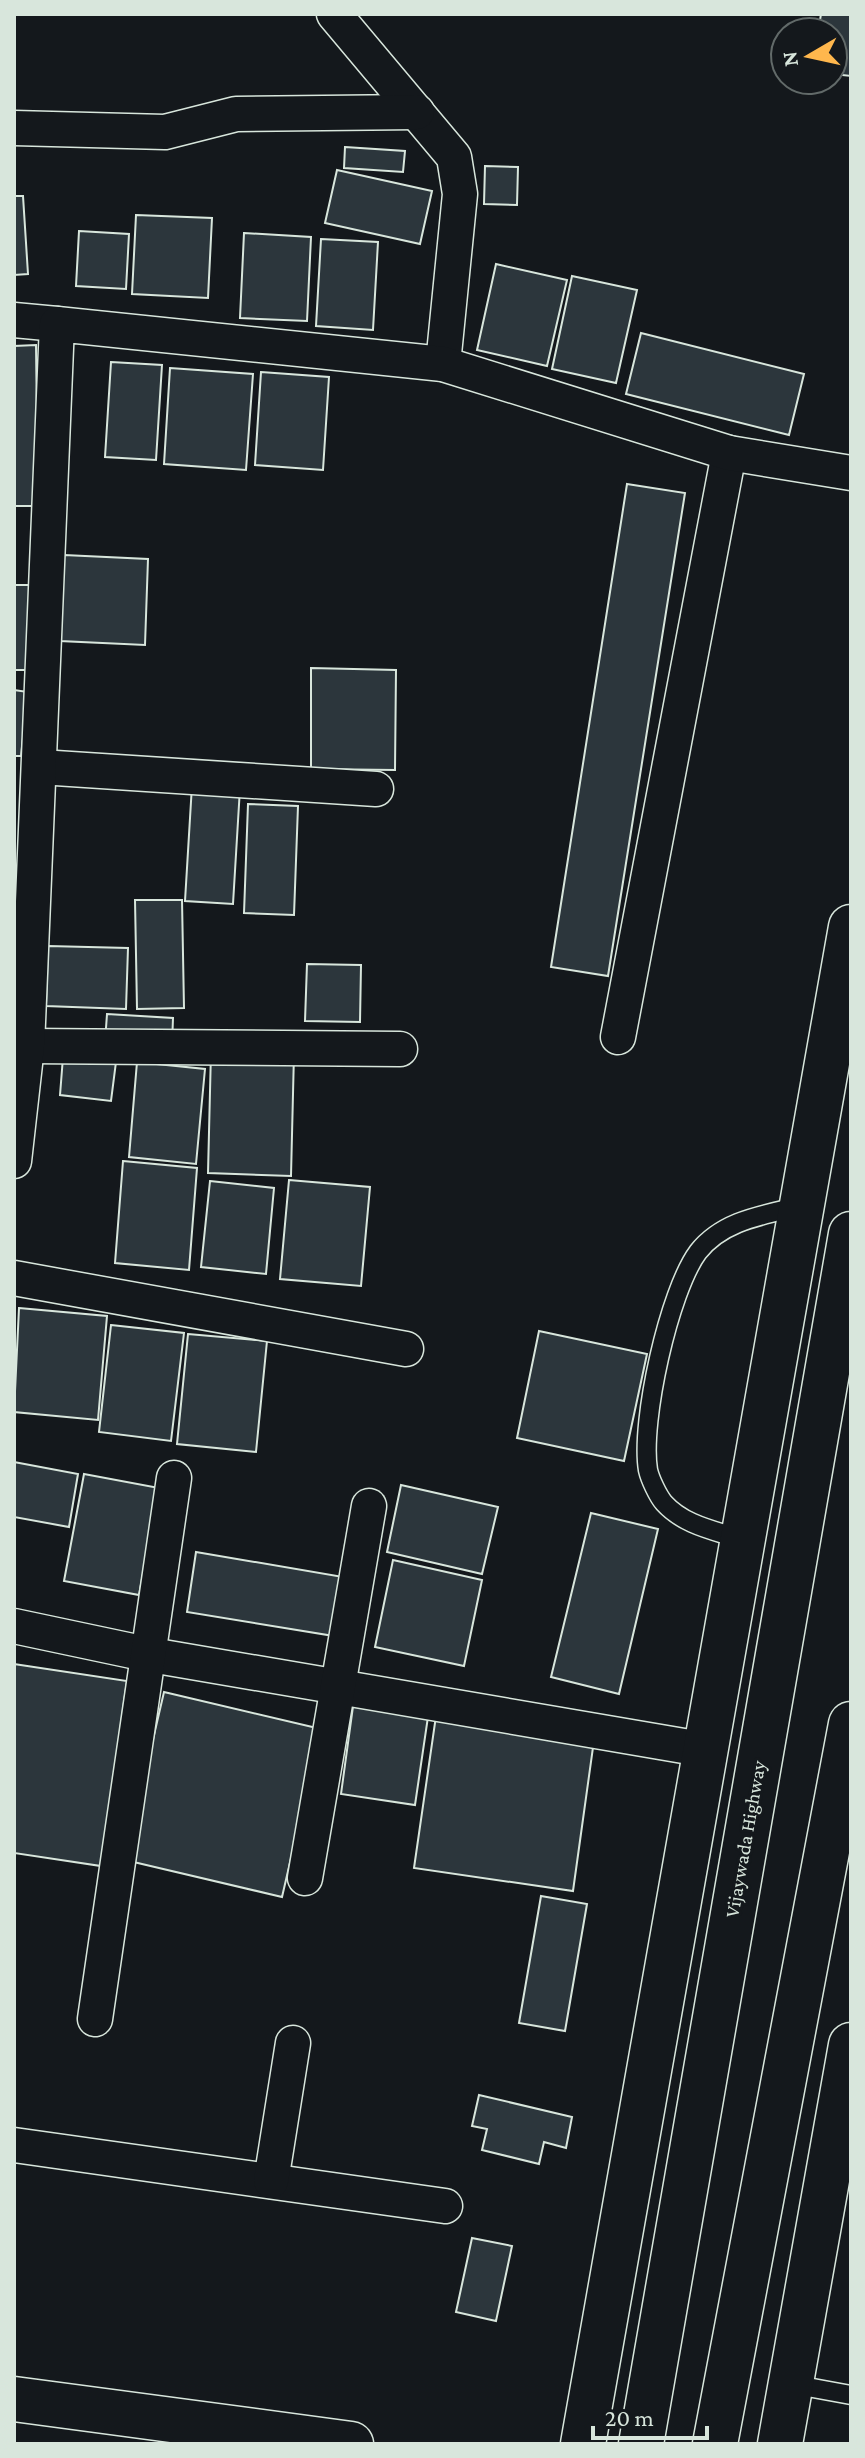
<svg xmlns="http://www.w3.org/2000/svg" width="865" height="2458" viewBox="0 0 865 2458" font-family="'Crimson Pro',serif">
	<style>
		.building { fill: #2c363c; stroke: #d8e6dc; stroke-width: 2 }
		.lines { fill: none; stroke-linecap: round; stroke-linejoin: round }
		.service-casing { stroke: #d8e6dc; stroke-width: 21 }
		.minor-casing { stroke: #d8e6dc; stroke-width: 37 }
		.tertiary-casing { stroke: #d8e6dc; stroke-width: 47 }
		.trunk-casing { stroke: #d8e6dc; stroke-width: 47 }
		.service { stroke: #14181c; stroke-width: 18 }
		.minor { stroke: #14181c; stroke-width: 34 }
		.tertiary { stroke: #14181c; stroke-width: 44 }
		.trunk { stroke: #14181c; stroke-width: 44 }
		.labels { text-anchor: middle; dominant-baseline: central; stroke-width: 6; stroke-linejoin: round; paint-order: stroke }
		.street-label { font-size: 20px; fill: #d8e6dc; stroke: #14181c }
	</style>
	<rect width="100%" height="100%" fill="#14181c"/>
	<g class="building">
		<path d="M821,14h30v62l-18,-2v-42h-15z"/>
		<path d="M345,147l60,4 -2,21 -59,-4z"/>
		<path d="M485,166l33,1 -1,38 -33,-1z"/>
		<path d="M337,170l95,21 -12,53 -95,-21z"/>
		<path d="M14,196h9l5,78 -14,1z"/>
		<path d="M136,215l76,3 -4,80 -76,-4z"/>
		<path d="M79,231l50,3 -3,55 -50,-3z"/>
		<path d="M244,233l67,4 -4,84 -67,-3z"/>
		<path d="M321,239l57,3 -5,88 -57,-4z"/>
		<path d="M496,264l71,16 -20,86 -70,-16z"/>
		<path d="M572,276l65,14 -21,93 -64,-14z"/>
		<path d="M641,333l163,41 -15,61 -163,-41z"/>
		<path d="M36,345l2,161h-24v-160z"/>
		<path d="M111,362l51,3 -6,95 -51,-3z"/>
		<path d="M170,368l83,6 -7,96 -82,-6z"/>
		<path d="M261,372l68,5 -6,93 -68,-5z"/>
		<path d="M627,484l58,9 -77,483 -57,-9z"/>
		<path d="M64,555l84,4 -3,86 -85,-4z"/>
		<rect x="14" y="585" width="18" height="85"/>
		<path d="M311,668l85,2 -1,100 -84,-1z"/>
		<path d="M14,690l14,2 -7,64h-7z"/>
		<path d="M192,785l48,3 -7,116 -48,-3z"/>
		<path d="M248,804l50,2 -4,109 -50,-2z"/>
		<path d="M14,881h8l-8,130z"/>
		<path d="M135,900h47l2,108 -47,1z"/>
		<path d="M48,946l80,2 -2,61 -80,-3z"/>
		<path d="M307,964l54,1 -1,57 -55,-1z"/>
		<path d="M107,1014l66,4 -1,27 -67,-3z"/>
		<path d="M211,1051l83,2 -3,123 -83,-3z"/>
		<path d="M63,1057l53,5 -5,39 -51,-6z"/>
		<path d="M137,1062l68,7 -9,95 -67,-7z"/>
		<path d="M123,1161l74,7 -8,102 -74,-7z"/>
		<path d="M289,1180l81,7 -9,99 -81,-7z"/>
		<path d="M210,1181l64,7 -8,86 -65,-7z"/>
		<path d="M19,1308l88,8 -9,104 -84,-8z"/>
		<path d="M111,1325l73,8 -13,108 -72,-9z"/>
		<path d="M539,1331l108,23 -23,107 -107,-23z"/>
		<path d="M188,1334l79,7 -11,111 -79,-8z"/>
		<path d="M14,1462l64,12 -9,53 -55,-10z"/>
		<path d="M84,1474l75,14 -20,107 -75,-14z"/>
		<path d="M401,1485l97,22 -16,67 -95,-22z"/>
		<path d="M591,1513l67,16 -39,165 -68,-17z"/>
		<path d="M196,1552l153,26 -9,59 -153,-25z"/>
		<path d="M393,1560l89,20 -18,86 -89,-19z"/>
		<path d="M14,1664l113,17 -26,185 -87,-13z"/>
		<path d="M164,1692l157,37 -39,168 -157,-37z"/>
		<path d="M354,1699l75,11 -14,95 -74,-11z"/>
		<path d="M437,1709l158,24 -22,158 -159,-23z"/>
		<path d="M541,1896l46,8 -22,127 -46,-8z"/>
		<path d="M479,2095l93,22 -6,31 -22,-6 -5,22 -57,-14 5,-21 -15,-3z"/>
		<path d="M472,2238l40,8 -16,75 -40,-9z"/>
	</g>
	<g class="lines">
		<g class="service-casing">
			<g id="service">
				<path d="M740,1539c-27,-9 -56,-14 -76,-36 -6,-7 -14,-24 -16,-33 -8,-48 21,-179 50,-218 25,-32 66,-37 103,-46"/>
				<path d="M791,2384l60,11"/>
			</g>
		</g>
		<g class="minor-casing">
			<g id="minor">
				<path d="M334,14l120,143 6,37 -17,170"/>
				<path d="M14,128l151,4 71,-18 181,-2"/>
				<path d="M14,320l43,4"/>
				<path d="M40,767l336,22"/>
				<path d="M618,1037l111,-584"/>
				<path d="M27,1046l373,3"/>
				<path d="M14,1161l13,-115 30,-722 386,40 286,89 122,20"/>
				<path d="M14,1278l392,71"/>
				<path d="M14,1626l137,29 556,95"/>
				<path d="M305,1878l64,-372"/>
				<path d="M95,2019l79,-541"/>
				<path d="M14,2145l431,61"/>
				<path d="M271,2181l22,-138"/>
			</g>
		</g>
		<g class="tertiary-casing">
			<g id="tertiary">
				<path d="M14,2399l337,45"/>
				<path d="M583,2444l268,-1517"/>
				<path d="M780,2444l71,-399"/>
			</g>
		</g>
		<g class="trunk-casing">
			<g id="trunk">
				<path d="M641,2444l210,-1210"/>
				<path d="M715,2444l136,-720"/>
			</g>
		</g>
		<use href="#service" class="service"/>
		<use href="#minor" class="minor"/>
		<use href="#tertiary" class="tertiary"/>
		<use href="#trunk" class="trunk"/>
	</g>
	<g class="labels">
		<g class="street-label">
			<text transform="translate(745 1839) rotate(-80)">Vijaywada Highway</text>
		</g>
	</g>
	<rect width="865" height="2458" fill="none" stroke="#d8e6dc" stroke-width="32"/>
	<g transform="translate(809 56) rotate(261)"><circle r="38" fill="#14181c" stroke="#626a69" stroke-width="2"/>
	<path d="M0-6L14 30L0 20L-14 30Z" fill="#ffb74d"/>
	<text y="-12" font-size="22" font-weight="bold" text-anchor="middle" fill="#d8e6dc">N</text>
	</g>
	<path d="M593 2426v12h114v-12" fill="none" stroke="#d8e6dc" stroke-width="4"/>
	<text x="605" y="2426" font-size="24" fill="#d8e6dc" stroke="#14181c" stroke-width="6" paint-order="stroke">20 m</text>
</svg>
